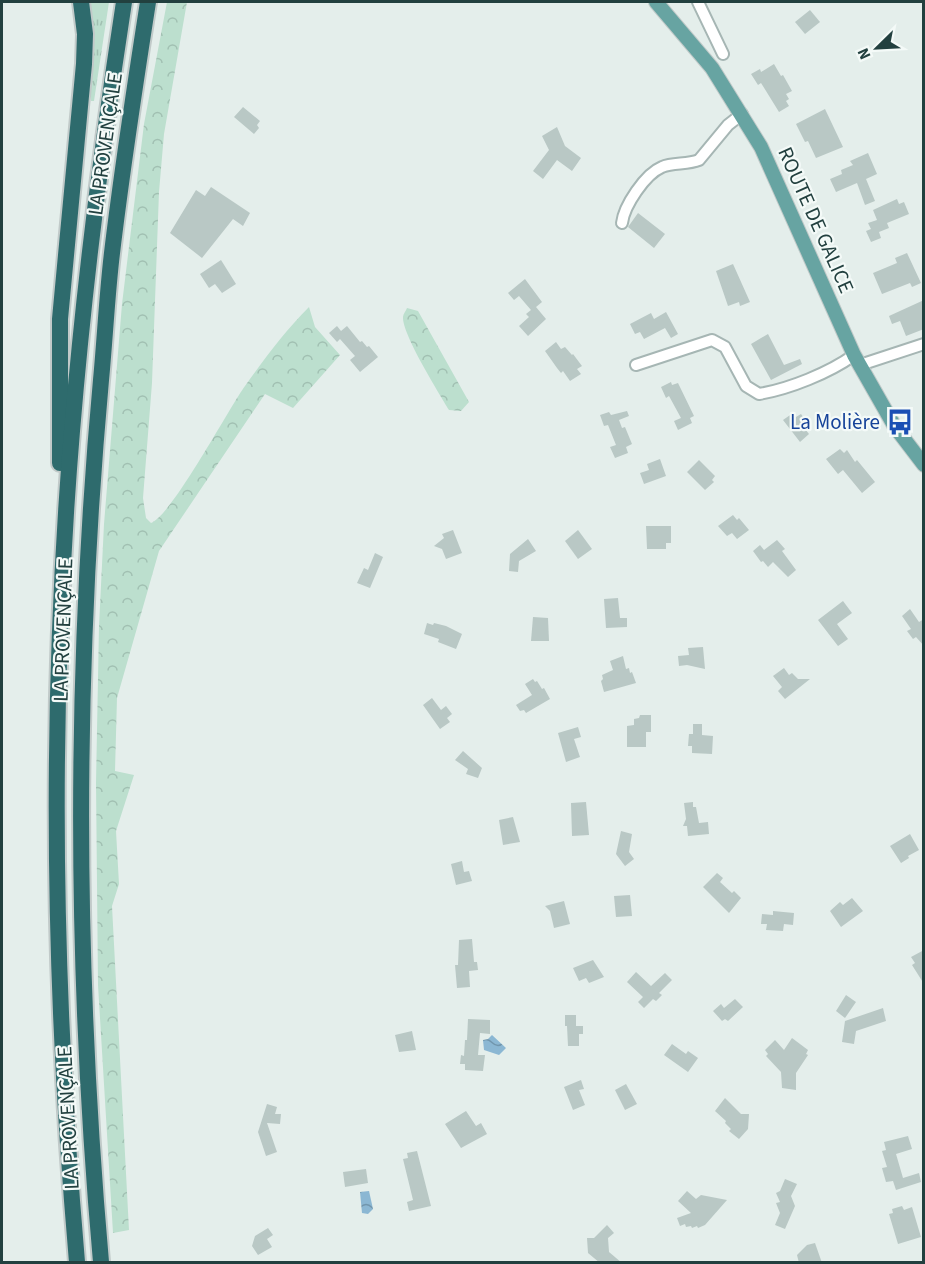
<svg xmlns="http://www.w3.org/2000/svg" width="925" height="1264" viewBox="0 0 925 1264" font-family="'Source Sans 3',sans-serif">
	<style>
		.grass { fill: url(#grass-tufts) }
		.forest { fill: url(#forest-crowns) }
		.water { fill: url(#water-waves) }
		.building { fill: #b9c8c5 }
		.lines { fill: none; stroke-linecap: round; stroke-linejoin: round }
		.minor-casing { stroke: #a6b6b4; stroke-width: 14 }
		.major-casing { stroke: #c1cac9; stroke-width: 16 }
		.highway-casing { stroke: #c1cac9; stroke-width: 20 }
		.minor { stroke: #fff; stroke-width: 10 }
		.major { stroke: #67a4a2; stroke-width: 14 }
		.highway { stroke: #2e6b6d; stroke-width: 16 }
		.labels { text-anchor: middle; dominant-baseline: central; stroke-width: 4.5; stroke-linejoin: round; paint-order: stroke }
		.street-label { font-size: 21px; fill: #22403f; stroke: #f4faf8 }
		.transit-label { font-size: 21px; fill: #164399; stroke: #f4faf8; text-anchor: end }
	</style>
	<defs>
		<pattern id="grass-tufts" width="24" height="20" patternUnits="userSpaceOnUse" patternTransform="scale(1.5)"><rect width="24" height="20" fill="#bcdfce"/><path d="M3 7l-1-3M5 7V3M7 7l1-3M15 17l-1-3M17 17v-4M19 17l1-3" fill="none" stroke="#a1c0b2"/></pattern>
		<pattern id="forest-crowns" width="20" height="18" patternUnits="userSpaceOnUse" patternTransform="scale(1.5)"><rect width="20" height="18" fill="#bcdfce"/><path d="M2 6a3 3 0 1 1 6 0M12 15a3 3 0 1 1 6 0" fill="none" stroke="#a1c0b2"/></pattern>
		<pattern id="water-waves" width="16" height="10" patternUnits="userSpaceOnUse" patternTransform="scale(1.5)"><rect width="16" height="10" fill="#8bb7d3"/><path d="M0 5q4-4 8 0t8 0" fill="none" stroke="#7196ad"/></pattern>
	</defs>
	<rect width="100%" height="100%" fill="#e4eeeb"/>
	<path class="grass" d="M85,2h24l-15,99h-3v-47z"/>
	<g class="forest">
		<path d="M167,2h20l-23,132 -5,58 -7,191 -9,115 3,20 5,5c22,-9 76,-112 94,-137 20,-28 40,-55 64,-79l6,20 25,28 -47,53 -28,-14 -106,157 -42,147 -2,73 19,4 -18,56 3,53 -7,22 17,324 -16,3 -15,-248 -2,-202 3,-157 5,-102 18,-220 22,-180z"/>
		<path d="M407,308l11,3 51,91 -8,9 -12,-1c-10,-17 -47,-76 -46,-93 0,-3 3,-6 4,-9z"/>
	</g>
	<g class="water">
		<path d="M492,1035l14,13 -7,7 -15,-5 -1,-10 5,-1z"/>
		<path d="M369,1191l4,18 -5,5 -6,-1 -2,-21z"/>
	</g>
	<g class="building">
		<path d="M810,10l10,12 -15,12 -10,-12z"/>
		<path d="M774,64l7,12 2,-1 9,16 -6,3 3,5 -3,2 3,5 -10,6 -18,-29 -3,2 -7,-11 9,-5 1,3z"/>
		<path d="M243,107l17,14 -3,4 2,3 -5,6 -20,-17z"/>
		<path d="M825,109l18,38 -27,11 -8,-17 -3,1 -9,-18z"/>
		<path d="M557,127l8,19 16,12 -9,13 -15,-11 -14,19 -10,-8 16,-21 -7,-14z"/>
		<path d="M868,153l9,21 -11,5 9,22 -10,4 -8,-22 -21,9 -6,-13 12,-5 -1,-4 12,-5 -3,-4z"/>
		<path d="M211,187l39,26 -7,13 -10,-7 -31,39 -32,-25 26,-43 9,6z"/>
		<path d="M897,199l2,5 5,-2 5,12 -22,9 2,5 -10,4 2,6 -10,4 -5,-11 5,-2 -3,-6 9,-3 -4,-10z"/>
		<path d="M638,213l27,21 -11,14 -26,-21z"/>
		<path d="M907,253l14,30 -9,4 -2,-4 -28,11 -9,-21 24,-10 -2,-5z"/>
		<path d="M221,260l15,24 -14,9 -7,-9 -6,4 -9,-14z"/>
		<path d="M733,264l17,38 -10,4 -1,-4 -11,4 -12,-35z"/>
		<path d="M525,279l17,23 -6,5 10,12 -18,17 -9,-10 10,-9 -3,-3 5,-4 -12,-14 -5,4 -6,-7z"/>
		<path d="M924,300v29l-18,7 -6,-15 -8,3 -3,-8z"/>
		<path d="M666,312l12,22 -7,4 -6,-10 -21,11 -4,-7 -5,2 -5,-10 21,-11 3,6z"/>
		<path d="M337,326l4,5 6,-5 13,16 2,-1 5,6 2,-1 9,11 -18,15 -10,-12 5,-4 -15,-17 -3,3 -8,-9z"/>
		<path d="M768,334l16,31 16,-6 2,5 -31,16 -20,-36z"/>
		<path d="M556,342l5,7 4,-2 7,8 1,-1 9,12 -5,3 4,5 -11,7 -7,-10 -2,2 -4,-5 -12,-17z"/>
		<path d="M671,382l1,3 6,-2 16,33 -4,2 2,5 -14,7 -4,-9 7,-3 -12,-22 -3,2 -5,-11z"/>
		<path d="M627,411l2,5 -10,4 3,8 3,-1 7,17 -6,3 2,6 -13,5 -5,-11 6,-2 -8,-20 -4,1 -4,-11 9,-3 2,3z"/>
		<path d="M793,413l3,4 5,-3 5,7 -5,3 8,10 -9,8 -17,-22z"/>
		<path d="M840,449l4,4 3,-3 8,12 2,-2 18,22 -13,11 -19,-23 -5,4 -12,-15z"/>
		<path d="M660,459l6,17 -22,8 -4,-11 9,-3 -2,-6z"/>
		<path d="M699,460l16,16 -3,4 2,2 -9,8 -18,-18z"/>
		<path d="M733,515l4,5 2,-2 10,12 -12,9 -5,-6 -5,3 -9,-10z"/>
		<path d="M646,526h25v17h-5v6h-19z"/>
		<path d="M453,530l9,23 -16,6 -4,-10 -8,-3 10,-8 -2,-4z"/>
		<path d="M578,530l14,19 -14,10 -13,-18z"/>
		<path d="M528,539l8,12 -17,10 -1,11 -9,-1 1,-17z"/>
		<path d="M777,540l8,9 -3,2 14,19 -8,7 -15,-15 -5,5 -5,-6 -2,1 -8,-11 7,-6 4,5z"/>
		<path d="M375,553l8,4 -13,31 -13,-5 7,-15 4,2z"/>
		<path d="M618,598l2,20h7v9l-21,1 -2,-29z"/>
		<path d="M843,601l9,12 -15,11 11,15 -10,7 -20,-26z"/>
		<path d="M910,609l9,13 5,-3v27l-8,-9 -3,2 -6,-8 4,-2 -9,-13z"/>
		<path d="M533,617l15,1 1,23h-18z"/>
		<path d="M427,623l6,2 1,-2 12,3 16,8 -6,15 -18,-7 1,-3 -15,-5z"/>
		<path d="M703,647l2,22 -18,-4 -8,1 -1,-10 11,-1 -1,-7z"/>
		<path d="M623,656l3,13 3,-1 1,5 2,-1 4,11 -32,9 -3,-11 2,-2 -1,-4 11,-5 -3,-9z"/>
		<path d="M784,668l5,7 3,-2 6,6h12l-25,20 -7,-8 4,-4 -9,-11z"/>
		<path d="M533,679l2,3 2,-1 5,8 2,-1 6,11 -24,14 -2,-3 -4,1 -4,-6 16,-10 -7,-11z"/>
		<path d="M432,698l9,12 5,-4 6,8 -5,4 3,4 -10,7 -17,-24z"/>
		<path d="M640,715h11v17h-5v15h-19v-21l7,-1v-6l5,-1z"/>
		<path d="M693,724h9v11l11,1 -1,18 -20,-1v-7h-4l1,-12h4z"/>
		<path d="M578,727l3,10 -7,2 6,18 -14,5 -8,-29z"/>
		<path d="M463,751l19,17 -4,10 -12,-4 2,-5 -13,-9z"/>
		<path d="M586,802l3,33 -17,1 -1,-33z"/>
		<path d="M693,802v5h3l3,16 9,-1 1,12 -21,2 -1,-10h-4l3,-7 -2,-16z"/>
		<path d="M513,817l7,25 -17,3 -4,-25z"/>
		<path d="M621,831l11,3 -3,18 5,7 -9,7 -9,-12z"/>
		<path d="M910,834l9,16 -11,6 1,2 -8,5 -11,-17z"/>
		<path d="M462,861l2,11 5,-1 3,10 -16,4 -5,-21z"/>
		<path d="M717,873l6,5 -3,4 12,11 2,-2 7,7 -12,15 -26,-26z"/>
		<path d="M630,895l2,21 -16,1 -2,-21z"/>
		<path d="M852,898l11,13 -22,16 -11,-16 10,-9 3,3z"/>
		<path d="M564,901l6,23 -16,4 -4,-17 -5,-5z"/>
		<path d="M773,911l21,2 -1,12 -9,-1 -1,7 -17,-1 1,-6h-6l1,-10 11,1z"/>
		<path d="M472,939l2,23h3l1,8 -9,1 1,16 -13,1 -2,-23h3l1,-25z"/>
		<path d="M924,950v34l-12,-19 3,-2 -4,-6z"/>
		<path d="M593,960l11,17 -15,6 -3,-5 -7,3 -6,-13z"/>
		<path d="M636,972l15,14 14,-13 7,7 -13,13 3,2 -6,6 -3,-2 -9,9 -6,-6 5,-5 -16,-15z"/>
		<path d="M846,995l10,7 -11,16 -9,-7z"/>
		<path d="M735,999l8,8 -15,14 -3,-2 -3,2 -9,-10 8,-7 3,4z"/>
		<path d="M883,1008l3,13 -30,10 -2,13 -12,-2 3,-21z"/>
		<path d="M565,1015h11v11h7v8h-4v12h-11l-1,-20h-2z"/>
		<path d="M468,1019l22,1v14l-10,-1 -2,22h7l-2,16 -18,-1v-6h-5l1,-9 3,1 1,-16h2z"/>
		<path d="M412,1031l4,19 -17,2 -4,-17z"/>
		<path d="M792,1038l16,12 -2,4 2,1 -12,18v17l-14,-2 -1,-16 -15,-16 2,-2 -3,-4 10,-10 9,10z"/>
		<path d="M672,1044l14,10 2,-3 10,7 -10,14 -24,-17z"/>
		<path d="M581,1080l3,9 -5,1 6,15 -12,5 -9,-23z"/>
		<path d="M626,1084l11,20 -12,6 -10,-20z"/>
		<path d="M725,1098l16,16h8l-1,15 -9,10 -10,-8 2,-2 -6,-6 1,-2 -11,-10z"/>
		<path d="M267,1104l10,3 -2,7h6l-1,10 -13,-1 10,29 -11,4 -8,-24z"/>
		<path d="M466,1111l10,15 5,-3 6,11 -26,14 -16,-24z"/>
		<path d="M908,1136l4,13 -16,5 7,24 16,-5 2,9 -25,8 -3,-9 -7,1 -4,-14 5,-1 -5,-16 4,-1 -2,-8z"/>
		<path d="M417,1151l14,55 -22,5 -2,-9 6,-2 -10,-41 5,-1 -1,-5z"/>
		<path d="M366,1169l2,14 -23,4 -2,-15z"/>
		<path d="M785,1179l12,5 -6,12 4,10 -10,23 -10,-4 5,-12 -4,-10 4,-1 -4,-9 4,-2z"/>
		<path d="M687,1191l9,8 5,-4 26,5 -22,25 -7,3 -1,-2 -5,2 -1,-2 -5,1 -1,-3 -5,2 -3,-8 14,-5 -13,-12z"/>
		<path d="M902,1206l2,4 8,-3 9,30 -23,7 -9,-30 4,-1 -1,-4z"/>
		<path d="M607,1225l7,8 -6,5 1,14 13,11h-22l-12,-10 -1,-15h7z"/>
		<path d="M268,1228l5,7 -6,4 5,8 -14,8 -6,-9 3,-10z"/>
		<path d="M815,1243l7,20h-23l-2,-8 10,-10z"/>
	</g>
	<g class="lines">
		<g class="minor-casing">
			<g id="minor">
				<path d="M698,2l25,52"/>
				<path d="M622,223c2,-17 23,-49 40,-56 11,-5 25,-2 37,-7l29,-35 14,-11"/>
				<path d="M636,365l76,-25 13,7 21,39 13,8c30,-5 70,-21 95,-39"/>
				<path d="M860,365l64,-21"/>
			</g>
		</g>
		<g class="major-casing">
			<path id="major" d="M656,2l56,66 49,79 93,208 41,72 29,38"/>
		</g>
		<g class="highway-casing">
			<g id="highway">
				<path d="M60,463v-144l24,-255 1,-30 -4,-32"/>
				<path d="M77,1262c-24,-276 -28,-555 -5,-831 12,-144 30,-287 52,-429"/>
				<path d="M101,1262c-26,-293 -27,-588 0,-882 4,-42 6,-85 11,-127 10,-84 23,-168 36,-251"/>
			</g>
		</g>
		<use href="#minor" class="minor"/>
		<use href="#major" class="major"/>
		<use href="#highway" class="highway"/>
	</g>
	<defs>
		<g id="bus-bare" transform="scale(2.07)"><path d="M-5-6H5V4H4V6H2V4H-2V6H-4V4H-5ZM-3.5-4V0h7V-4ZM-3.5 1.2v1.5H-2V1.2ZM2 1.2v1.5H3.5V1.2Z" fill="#1a4fb4" stroke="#f4faf8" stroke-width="2.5" paint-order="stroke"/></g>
	</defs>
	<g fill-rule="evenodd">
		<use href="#bus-bare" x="900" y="422"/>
	</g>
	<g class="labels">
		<g class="street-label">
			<text transform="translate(105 144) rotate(-82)">LA PROVENÇALE</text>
			<text transform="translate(816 220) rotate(66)">ROUTE DE GALICE</text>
			<text transform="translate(63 630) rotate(-88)">LA PROVENÇALE</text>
			<text transform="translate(68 1118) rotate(-93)">LA PROVENÇALE</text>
		</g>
		<g class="transit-label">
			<text x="880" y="422">La Molière</text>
		</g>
	</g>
	<rect width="925" height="1264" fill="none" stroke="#22403f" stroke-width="6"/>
	<g transform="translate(877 48) rotate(246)" stroke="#f4faf8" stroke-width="4.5" paint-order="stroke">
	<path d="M0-4.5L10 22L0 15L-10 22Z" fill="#22403f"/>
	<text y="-9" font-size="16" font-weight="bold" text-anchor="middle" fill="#22403f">N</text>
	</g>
</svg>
